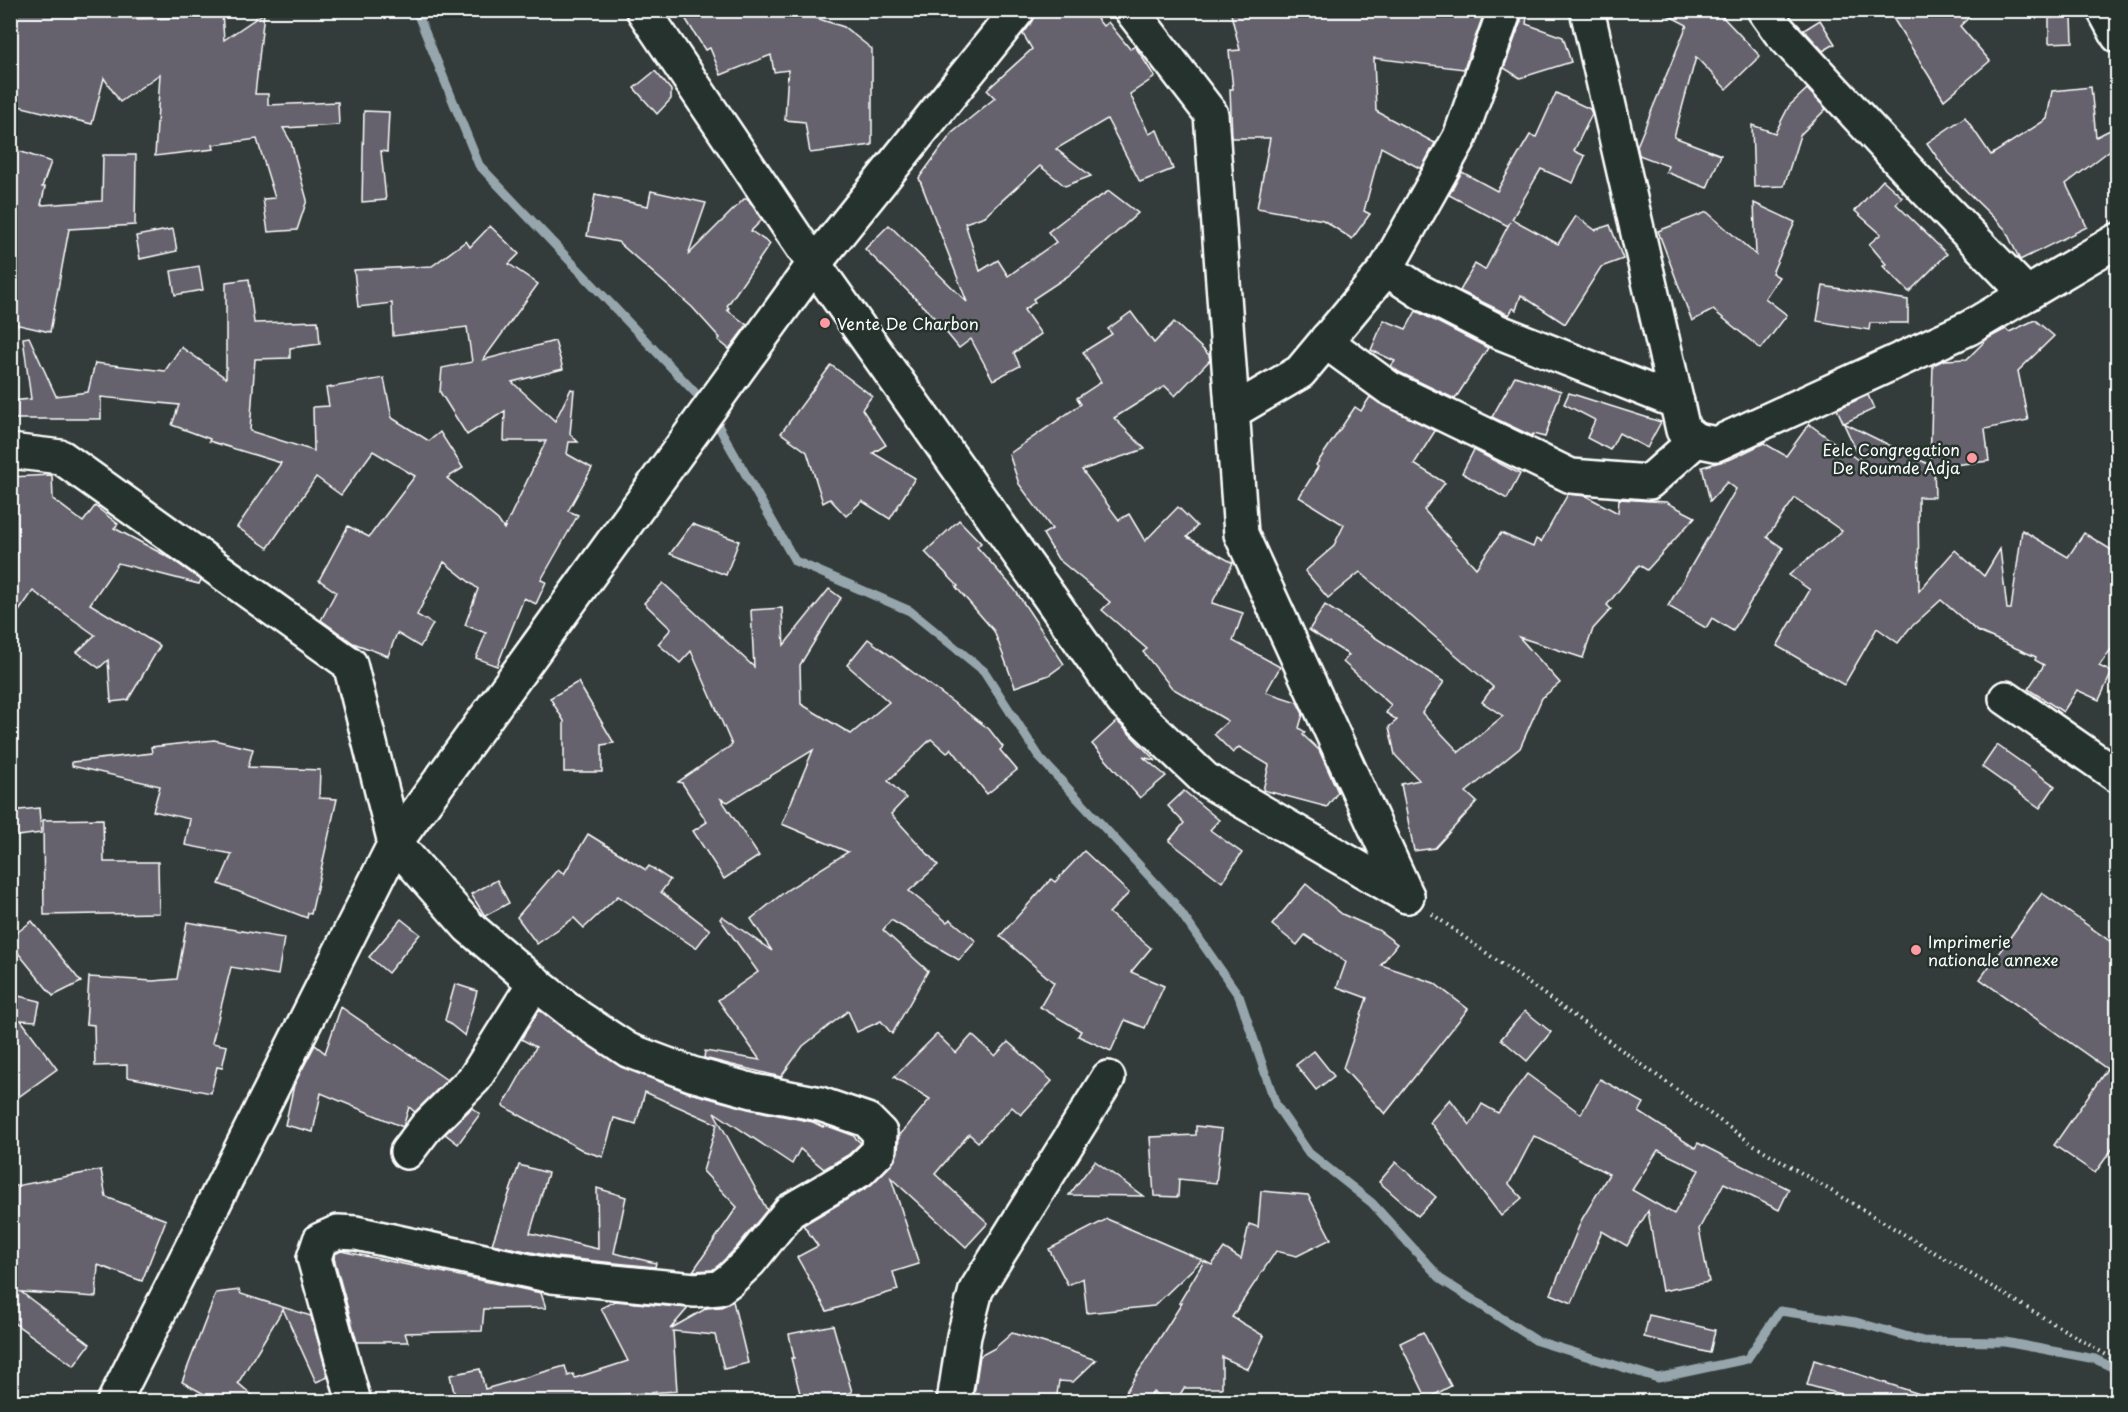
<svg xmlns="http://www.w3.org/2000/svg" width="2128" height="1412" viewBox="0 0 2128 1412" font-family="'Playpen Sans',sans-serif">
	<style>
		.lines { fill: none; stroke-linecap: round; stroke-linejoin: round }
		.stream { stroke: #97a6ad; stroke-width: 9 }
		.building { fill: #65626d; stroke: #fff; stroke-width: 1.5; fill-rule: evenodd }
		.minor-casing { stroke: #fff; stroke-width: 38 }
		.path { stroke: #fff; stroke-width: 4; stroke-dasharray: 1.5 4.5; stroke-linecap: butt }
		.minor { stroke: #26332d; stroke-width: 33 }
		.poi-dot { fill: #ff9aa2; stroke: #26332d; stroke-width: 2 }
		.labels { text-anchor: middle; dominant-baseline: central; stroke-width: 5; stroke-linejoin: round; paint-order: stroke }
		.poi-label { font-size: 16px; fill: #fff; stroke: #26332d; text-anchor: start }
	</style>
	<rect width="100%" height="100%" fill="#333c3a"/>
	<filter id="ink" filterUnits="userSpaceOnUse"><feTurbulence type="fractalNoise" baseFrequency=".0167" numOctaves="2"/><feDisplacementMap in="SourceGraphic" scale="12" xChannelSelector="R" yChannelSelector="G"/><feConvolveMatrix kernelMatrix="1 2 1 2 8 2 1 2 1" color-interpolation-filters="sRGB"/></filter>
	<g filter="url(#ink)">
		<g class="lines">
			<g class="stream">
				<path d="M416,10l63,155 226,238"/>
				<path d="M712,415l83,146 115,50 74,60 56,87 134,145 65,93 37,109 33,48 63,50 70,77 95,61 121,37 89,-19 33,-48 76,11 67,19 82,1 90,17 23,11"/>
			</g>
		</g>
		<g class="building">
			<path d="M33,10h35l1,6 64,-3v6l53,-1 -1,-3 37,-3 2,28 40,-27 -9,81h13v11l70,-3 1,23 -56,3 8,14 16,58 -10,30 -29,2 -5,-33 12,-1 -18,-59 -44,6 1,4 -59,7 5,-82 -40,28 -16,-24 -12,46 -82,-20v-90z"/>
			<path d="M680,10h111l53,17 28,22v96l-62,8 -5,-31 -20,-2 3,-50 -14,2 -3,-17 -50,20 -11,-27 -5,2z"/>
			<path d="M1036,10h54l13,16 5,-4 22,27 5,-3 20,31 -25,17 19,40 8,-4 16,39 -33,13 -33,-63 -51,30 35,27 -26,10 -25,-20 -55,50 -20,7 15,48 18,-11 10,16 48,-34 -8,-10 22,-17 39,-24 29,22 -70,63 -35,23 2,3 -11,8 17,24 -27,19 6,13 -27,14 -22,-41 -12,9 -27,-33 -67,-66 24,-24 78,77 -48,-124 33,-45 43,-35 -8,-8 45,-41 -9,-15 10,-13z"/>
			<path d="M1230,10h255l-21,59 -90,-11 2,53 59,32 -14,26 -40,-22 -17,64 6,3 -18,25 -29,-19 -66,-12 13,-70h-38l-2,-49h3l-4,-38 11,-1z"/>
			<path d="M1521,10h7l-2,14 37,13 8,25 -51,16 -16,-10 17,-47z"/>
			<path d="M1658,10h58l44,46 -34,33 -30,-32 -22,80 47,18 -14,33 -41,-16 2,-6 -29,-11 -2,-9 50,-121z"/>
			<path d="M1888,10h89l-17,16 30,35 -46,39z"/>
			<path d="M2072,17l1,25 -24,1v-25z"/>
			<path d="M1820,20l15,24 -12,7 -19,-21z"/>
			<path d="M655,71l16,19v9l-14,15 -23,-26z"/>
			<path d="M2091,87l5,50 22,-11v18l-52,40 21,43 -67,33 -15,-31 -57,-56 -21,-30 38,-26 26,38 56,-36 5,-28z"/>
			<path d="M1807,89l19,20 -26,26 -16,51 -30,1 -2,-62 23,8 14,-27z"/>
			<path d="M1556,93l34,16 2,5 -18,37 11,5 -12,27 -32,-14 -29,50 46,25 18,-28 19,14 15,-5 13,34 -22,8 -36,57 -44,-29 -5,15 -3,-2 -4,7 -49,-24 15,-27 10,6 25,-48 -2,4 -59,-31 13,-23 35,19 33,-56 6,2z"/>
			<path d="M364,111l25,1 -2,40 -6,-1 5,49 -24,2z"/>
			<path d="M10,148l41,14 -9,25h3l-4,18 61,-4 1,-46h33l-1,70 -66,4 -19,103 -40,-9v-46l7,-39 -6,-1 6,-38 -7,-2z"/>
			<path d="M1883,180l19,17 -6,7 51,50 -38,38 -26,-26 3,-2 -17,-20 12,-10 -26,-23z"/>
			<path d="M651,191l55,12 -18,52 56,-56h4l14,21 -11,11 19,13 -43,62 2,2 -2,2 20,15 -18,24 -11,-9 2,-2 -28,-31 -74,-65 -31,-6 8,-41 53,11z"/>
			<path d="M1754,203l41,19 -23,51 7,4 -14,21 22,17 -26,34 -48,-39 -21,11 -34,-90 49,-19 49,43z"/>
			<path d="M490,226l29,28 -10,10 29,20 -55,76 72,-19 8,28 -51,13 43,39 16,-32 3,1 -4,44 8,8h-9l-2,12 25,14 -24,43 10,4 -37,65 5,2 -10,22 -12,-6 -27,68 -21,-8 10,-25 -21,-8 13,-36 -34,-27 -27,53 16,9 -13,23 -23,-14 -9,23 -35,-13 -32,-23 15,-28 -17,-12 29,-54 21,11 46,-61 -42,-25 -32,44 -25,-18 -48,71 -31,-21 44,-64 -72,-22 1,-2 -38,-14 7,-20 -78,-8v22h-91v-18l21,-2 -8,-61 6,-1 27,59 32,-4 7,-29 70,8 16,-24 45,31v-96l23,-3 5,44 64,-2 2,23 -30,4v10l-35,1 -5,72 64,20 -1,-44 16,-1 -3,-18 58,-10 8,40 37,23 11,-9 23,36 -16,10 51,42 6,9 42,-88h-42l1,-30 -38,24 -27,-43 2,-24 30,-6 -5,-35 -74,9 -1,-33 -34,4 -4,-37 78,-4 34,-25 4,6z"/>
			<path d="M173,229l4,22 -37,8 -4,-23z"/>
			<path d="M199,266l4,24 -28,5 -4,-24z"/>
			<path d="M1823,286l85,14v23h-38l-1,7 -52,-9z"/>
			<path d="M1416,311l72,37 -33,51 -56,-27 -8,-6 4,-5 -24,-11 13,-30 22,9z"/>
			<path d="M1131,312l23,31 20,-21 35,33 1,5 -35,36 -10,-10 -51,32 31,31 -63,21 37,50 10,-6 16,27 33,-34 19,19 -10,11 46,26 -21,40 31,10 -10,28 47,26 -14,25 31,10 6,12 -4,14 6,4 -2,3 16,15 19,42 -11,15 -64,-17 6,-25 -30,-18 -6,6 -19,-19 14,-13 -56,-33 -29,-36 4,-3 -45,-39 8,-8 -52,-43 -15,-25 9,-5 -33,-45 -10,-30 72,-50 -4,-6 24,-16 -18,-30 29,-18 -4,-5z"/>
			<path d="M2035,320l19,16 -36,35 10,49 -43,9 4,32 -55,6 1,30h-17l1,94 36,-41 29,26 16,-27 7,60h4l11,-79 46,27 16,-24 34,21v86l-19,26 13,6 -13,28 -22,-10 -14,22 -35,-23 16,-24 -9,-5 1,-3 -59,-26 -36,-31 -32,29 -11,14 -21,-15 -33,57 -67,-39 33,-56 -21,-15 53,-44 -47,-33 -28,39 16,11 -50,83 -21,-13 -6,10 -38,-22 68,-117 -9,-7 -17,19 -8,-34 29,-8 33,-16 22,13 23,-32 53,39 -25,-54 31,-14 6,14 -30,14 86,42 3,-100 11,-5 23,-1 20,-20 13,-7 6,-3 3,3z"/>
			<path d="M831,365l41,31 -10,13 24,36 -13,8 42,25 -25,41 -28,-18 -16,15 -16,-17 -7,4 -16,-51 -26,-19z"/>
			<path d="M1515,376l46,15 -16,46 -12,-3 -1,2 -40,-19z"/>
			<path d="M1569,393l35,11 57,18 -14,26 -28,-15 -9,17 -23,-12 8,-18 -31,-16z"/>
			<path d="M1370,397l65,34 -21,33 31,19 -21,27 52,58 25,-35 32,14 3,-8 5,3 27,-48 18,2 32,17 1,-14 47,3 29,15 -48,53 -8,-5 -32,40 4,4 -18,20 -10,29 -64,-21 41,46 -18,15 -22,50 -54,44 11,10 -42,46 -21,3 -13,-67 18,-4 -24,-25 -6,-28 8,-7 -11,-7 5,-8 -48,-43 6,-7 -40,-25 16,-25 119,77 -22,31 37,39 44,-36 -21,-14 11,-15 -133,-115 -32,26 -23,-27 28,-24 11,-22 -45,-28 19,-30 -2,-2 39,-58 6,4z"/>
			<path d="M1474,450l46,24 -13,25 -45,-26z"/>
			<path d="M52,475l1,24 30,23 12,-16 23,18 -4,4 56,30 31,22 -2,4 -81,-21 -28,41 70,42 -32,54 -17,2 -3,-42 -9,8 -22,-16 18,-17 -62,-44 -23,33v-147z"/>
			<path d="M959,520l22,23 -4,4 38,43 49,74 -15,11 -34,12 -21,-56 -38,-44 2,-1 -33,-34z"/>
			<path d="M692,524l47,17 -13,34 -56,-21z"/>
			<path d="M663,583l91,84 -3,-57 31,-2 2,37 45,-56 12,9 -41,67 1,39 50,30 38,-32 -42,-37 21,-26 121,90 14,18 -3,3 17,20 -30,24 -36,-46 -4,5 -16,-14 -43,42 18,17 -15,16 47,51 -29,26 38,31 3,-3 26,22 -17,19 -68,-40 -8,10 45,41 -36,63 -11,-13 -24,11 -9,-21 -45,35 -22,31 -77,-19 1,-7 55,9 -42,-60 40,-28 -38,-53 2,-3 50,35 -21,-32 36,-29 61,-38 -66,-28 31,-74 -85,52 -7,-3 38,57 -35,23 -31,-48 14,-9 -25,-39 -4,-1 54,-37 -41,-94 -11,12 -22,-19 13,-15 -27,-26z"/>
			<path d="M578,682l36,61 -12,2v27h-38v-51l-14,-23z"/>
			<path d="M1117,721l39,40 -13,-4 23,19 -26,22 -48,-54z"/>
			<path d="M214,740l39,9 -5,18 72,3 -1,28 18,1 -26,115 -3,-1 -1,5 -88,-34 13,-30 -47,-9 5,-26 -37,-8 7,-25 -88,-20v-4l80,-9 -1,-6z"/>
			<path d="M1997,745l58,41 -15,22 -58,-41z"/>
			<path d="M1184,791l35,29 -9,10 32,23 -20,29 -53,-41 15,-18 -16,-17z"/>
			<path d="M39,808l2,25 -31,4v-26z"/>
			<path d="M103,819l1,43h54l1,51 -115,2 -1,-95z"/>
			<path d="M588,834l58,36 3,-4 21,14 -9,12 49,38 -14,18 -78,-52 -34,32 -10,-10 -37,26 -20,-27 41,-48 6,5z"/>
			<path d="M1084,851l45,42 -20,20 42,35 -20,24 33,14 -19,42 -20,-8 -14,31 -33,-15 3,-5 -41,-24 14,-24 -54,-47 51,-57 4,3z"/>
			<path d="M497,880l12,23 -24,13 -14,-22z"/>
			<path d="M1306,884l36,30 36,16 19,14 -16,21 53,18 34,26 -83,105 -42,-46 24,-70 -30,-11 9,-25 -41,-27 -8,10 -25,-20z"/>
			<path d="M2042,893l76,54v194l-23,32 -41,-28 53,-76 -127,-90z"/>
			<path d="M401,919l19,15 -32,39 -19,-16z"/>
			<path d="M32,921l49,61 -28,14 -43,-53v-5z"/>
			<path d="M187,922l97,16 -6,37 -47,-8 -19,76 15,3 -5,22 -5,-1 -6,26 -84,-16v-12l-32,1 -1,-41 -8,-1 3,-47 64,4 24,-2z"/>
			<path d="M455,984l22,7 -12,45 -20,-16z"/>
			<path d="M10,994l30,7 -4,20 -15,-1 36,49 -47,34z"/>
			<path d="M341,1007l106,73 -32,32 -6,-5 -6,20 -82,-34 -8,39 -28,-7 9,-40 21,-40 10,8z"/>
			<path d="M539,1010l82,57 66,25 61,17 65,13 10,5 2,-2 27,10 9,8 -13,12 -24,14 -24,-20 -8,15 -78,-52 53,98 -31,38 -17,17 -7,5 -19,1 44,-64 -34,-36 14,-47 -72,-32 -9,32 -22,-6 -11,39 -19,-6 -81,-45 33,-59 -15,-8z"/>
			<path d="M1525,1011l26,21 -24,29 -26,-22z"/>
			<path d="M937,1034l19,19 16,-18 23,21 13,-14 44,39 -31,34 -9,-8 -34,35 -9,-8 -34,40 53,49 -22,24 -75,-69 28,86 -26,8 5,18 -71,21 -30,-54 21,-11 -15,-21 67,-39 22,-22 6,-12 1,-16 31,-37 -36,-22z"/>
			<path d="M1314,1051l20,25 -18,14 -20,-25z"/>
			<path d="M1527,1074l54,40 19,-35 44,24 -5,9 56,36 3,-5 91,46 -10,21 -55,-27 -25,46 10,53 -47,9 -14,-80 -21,35 -25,-15 -30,72 -21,-9 31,-75 27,-45 -75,-38 -25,48 13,14 -21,18 -71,-94 20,-23 20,26 12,-21 16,9zM1658,1150l41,20 -25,44 -42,-24z"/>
			<path d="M472,1108l8,6 -22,30 -13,-10z"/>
			<path d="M1196,1126l26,3 -6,54 -37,-4 -1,18 -24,-1 -4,-59 46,-2z"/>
			<path d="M1095,1161l48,35 -74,-1z"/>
			<path d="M1396,1162l40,35 -18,19 -39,-34z"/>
			<path d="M519,1165l29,8 -18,60 68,16 -1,-61 29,9 -12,56 42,10 -1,4 -100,-10 -63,-13z"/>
			<path d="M101,1170l5,27 60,23 -24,61 -44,-16 -2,32 -75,-5 69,52 -16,22 -64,-46v-133z"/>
			<path d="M1261,1191l47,4 23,44 -34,17 -21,-5 -44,66 32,19 -16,33 -26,-12v31h-38l-8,13h-7l-16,-9 -5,9h-28l62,-98h-3l25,-42 8,4 12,-17 17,11 8,-35 9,3z"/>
			<path d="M1107,1219l95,41 -48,46 -67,7 -4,-35 -15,7 -19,-36z"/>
			<path d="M341,1251l200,42 5,15 -62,1 -2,22 -77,2 3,9h-51l-23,-84 1,-4z"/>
			<path d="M239,1290l2,4 70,22 17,61 -12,5 -33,-73 -45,74 21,18h-42l-35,-19 34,-89z"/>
			<path d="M615,1301l73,7 -18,21 37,-21 14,-1 12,-6 15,62 -24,6 -9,-34 -42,-4 4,60 -62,4 2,6h-161l-6,-26 30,-6 5,20 80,-23 3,10 5,-2 2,4 53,-17 -27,-53z"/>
			<path d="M1649,1315l66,15 -5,23 -66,-16z"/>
			<path d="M833,1325l19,67 -35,9h-15l-11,-43h3l-5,-24z"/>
			<path d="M1423,1332l28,54 -24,13 -27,-56z"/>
			<path d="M1012,1333l49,15 35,12 -23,22 -14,-1 -3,20h-83l7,-45 15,-8z"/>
			<path d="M1814,1360l112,36 -1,5h-60l-58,-16z"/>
		</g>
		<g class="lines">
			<g class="minor-casing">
				<g id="minor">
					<path d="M643,10l171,254 309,437 82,78 202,117"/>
					<path d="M1131,10l80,104 30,420 166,362"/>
					<path d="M1587,10l96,420 13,10 20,4 253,-116 149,-88"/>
					<path d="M1764,10l15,21 147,159 101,104"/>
					<path d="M2104,10l14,26"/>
					<path d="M1386,269l35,23 76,39 180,71"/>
					<path d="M1327,339l2,5 60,44 182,88 78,6 47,-42"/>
					<path d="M1232,412l68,-40 86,-103 74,-132 43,-122"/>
					<path d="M10,451l51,6 289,207 45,179 74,84 61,52 48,38 50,33 64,24 61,17 67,13 47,16 13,13 -1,18 -19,19 -70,41 -40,50 -19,18 -12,9 -24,2 -143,-14 -196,-43 -18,-1 -18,8 -6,18 40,144"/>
					<path d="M2006,698l112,78"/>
					<path d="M407,1152l19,-25 49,-49 60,-96"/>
					<path d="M114,1402l281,-559 419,-579 204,-254"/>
					<path d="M954,1402l10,-66 12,-46 132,-212"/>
				</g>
			</g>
			<path class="path" d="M1432,914l319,229 367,219"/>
			<use href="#minor" class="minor"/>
		</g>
	</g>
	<g class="poi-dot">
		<circle cx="825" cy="323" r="6"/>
		<circle cx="1972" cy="458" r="6"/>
		<circle cx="1916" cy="950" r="6"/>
	</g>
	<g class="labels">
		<g class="poi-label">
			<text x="837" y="323">Vente De Charbon</text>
			<text x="1960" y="449" text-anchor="end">Eelc Congregation<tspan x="1960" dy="18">De Roumde Adja</tspan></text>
			<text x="1928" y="941">Imprimerie<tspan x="1928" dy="18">nationale annexe</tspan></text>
		</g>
	</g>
	<rect width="2128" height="1412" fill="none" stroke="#26332d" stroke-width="36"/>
	<rect x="18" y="18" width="2092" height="1376" fill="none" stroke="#fff" stroke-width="2" filter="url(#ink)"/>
</svg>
